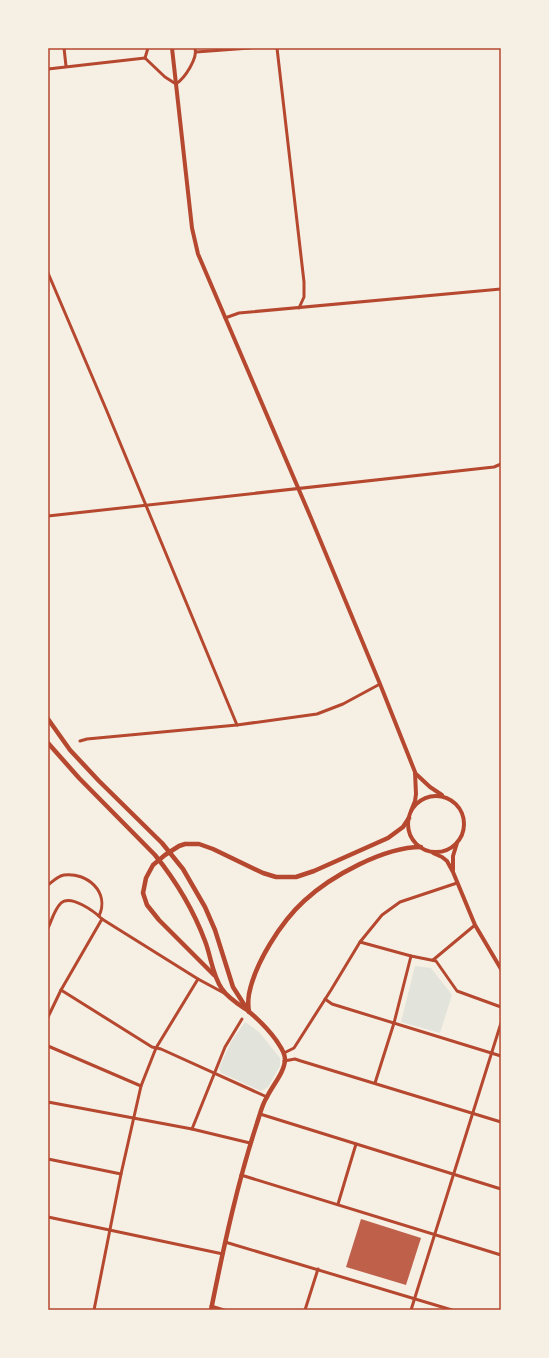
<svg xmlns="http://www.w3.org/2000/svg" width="549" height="1358" viewBox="0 0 549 1358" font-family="Raleway,sans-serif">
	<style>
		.green { fill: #e2e4dc }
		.building { fill: #bf614a }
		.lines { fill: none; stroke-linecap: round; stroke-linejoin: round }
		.minor { stroke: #b5482f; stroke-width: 3 }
		.secondary { stroke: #b5482f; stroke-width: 4 }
		.primary { stroke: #b5482f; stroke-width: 4.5 }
		.neatline { fill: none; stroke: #b5482f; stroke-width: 1.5 }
	</style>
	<rect width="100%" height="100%" fill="#f6efe4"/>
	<g class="green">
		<path d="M415,966l16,2 21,27 -12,38 -39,-11z"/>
		<path d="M245,1022l14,10 21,26v8l-12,21 -7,4 -40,-18 -2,-5 12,-26z"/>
	</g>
	<path class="building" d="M361,1219l60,19 -15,47 -60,-18z"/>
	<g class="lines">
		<g class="minor">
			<path d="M64,48l2,18"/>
			<path d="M277,48l27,234v15l-5,11"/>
			<path d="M196,52l54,-4"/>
			<path d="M145,58l3,-10"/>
			<path d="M48,69l97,-11 20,19 11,7c9,-6 22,-26 19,-36"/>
			<path d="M48,273l58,136 131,316"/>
			<path d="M225,318l14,-5 262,-24"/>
			<path d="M48,516l446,-49 7,-3"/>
			<path d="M80,741l7,-2 150,-14 80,-11 26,-10 37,-20"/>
			<path d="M48,885c5,-4 10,-9 16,-10 23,-3 46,17 35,41"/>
			<path d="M48,928c4,-8 6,-18 13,-25 10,-9 34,9 41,16l96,60 26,14"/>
			<path d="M360,942l51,14 25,5 21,30 44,16"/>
			<path d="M433,960l42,-35"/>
			<path d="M61,990l91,57 9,2 106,48"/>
			<path d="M325,999l7,5 169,52"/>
			<path d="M48,1017l13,-27 41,-71"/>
			<path d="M48,1046l93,40"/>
			<path d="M284,1053l10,-5 37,-58 29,-48 22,-27 18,-13 57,-19"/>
			<path d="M284,1061l11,-2 6,2 200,61"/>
			<path d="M375,1083l19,-60 17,-67"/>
			<path d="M48,1102l144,27 58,14"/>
			<path d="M260,1114l241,75"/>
			<path d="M192,1129l33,-82 17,-28"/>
			<path d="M48,1159l73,15"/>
			<path d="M241,1175l260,80"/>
			<path d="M338,1204l18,-60"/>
			<path d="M48,1217l175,37"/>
			<path d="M225,1242l227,68"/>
			<path d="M211,1306l13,4"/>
			<path d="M94,1310l27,-136 20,-88 15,-38 42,-69"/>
			<path d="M305,1310l13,-41"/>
			<path d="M411,1310l90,-287"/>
		</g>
		<g class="secondary">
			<path d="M172,48l20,180 6,26 113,264 69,166 35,88 1,22 -1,7 -4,10"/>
			<path d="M415,773l15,14 12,8"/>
			<circle cx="436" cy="824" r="28"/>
			<path d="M433,853l9,4 5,4 6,11 22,53 26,44"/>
			<path d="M453,870v-14l4,-13"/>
		</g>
		<g class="primary">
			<path d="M48,719l22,31 29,31 63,62 21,26 22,38 10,23 18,57 14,22"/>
			<path d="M48,743l31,35 76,77c21,26 38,54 50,86 6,15 7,34 17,48 6,9 16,15 25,21 11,9 21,19 29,30 4,6 9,12 9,19 0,13 -13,27 -18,38 -4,6 -6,13 -8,20 -21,63 -35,128 -48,193"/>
			<path d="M214,975l-55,-55 -12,-15 -4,-12 3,-15 7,-13 12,-10 14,-9 6,-2h14l14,5 50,24 13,4h20l18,-6 74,-33 15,-11 6,-9"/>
			<path d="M249,1012c-1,-6 -1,-12 0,-18 6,-31 32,-72 55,-93 27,-25 80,-54 117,-54"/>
		</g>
	</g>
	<rect width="549" height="1358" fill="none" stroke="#f6efe4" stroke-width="98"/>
	<rect x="49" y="49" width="451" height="1260" class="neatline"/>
</svg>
